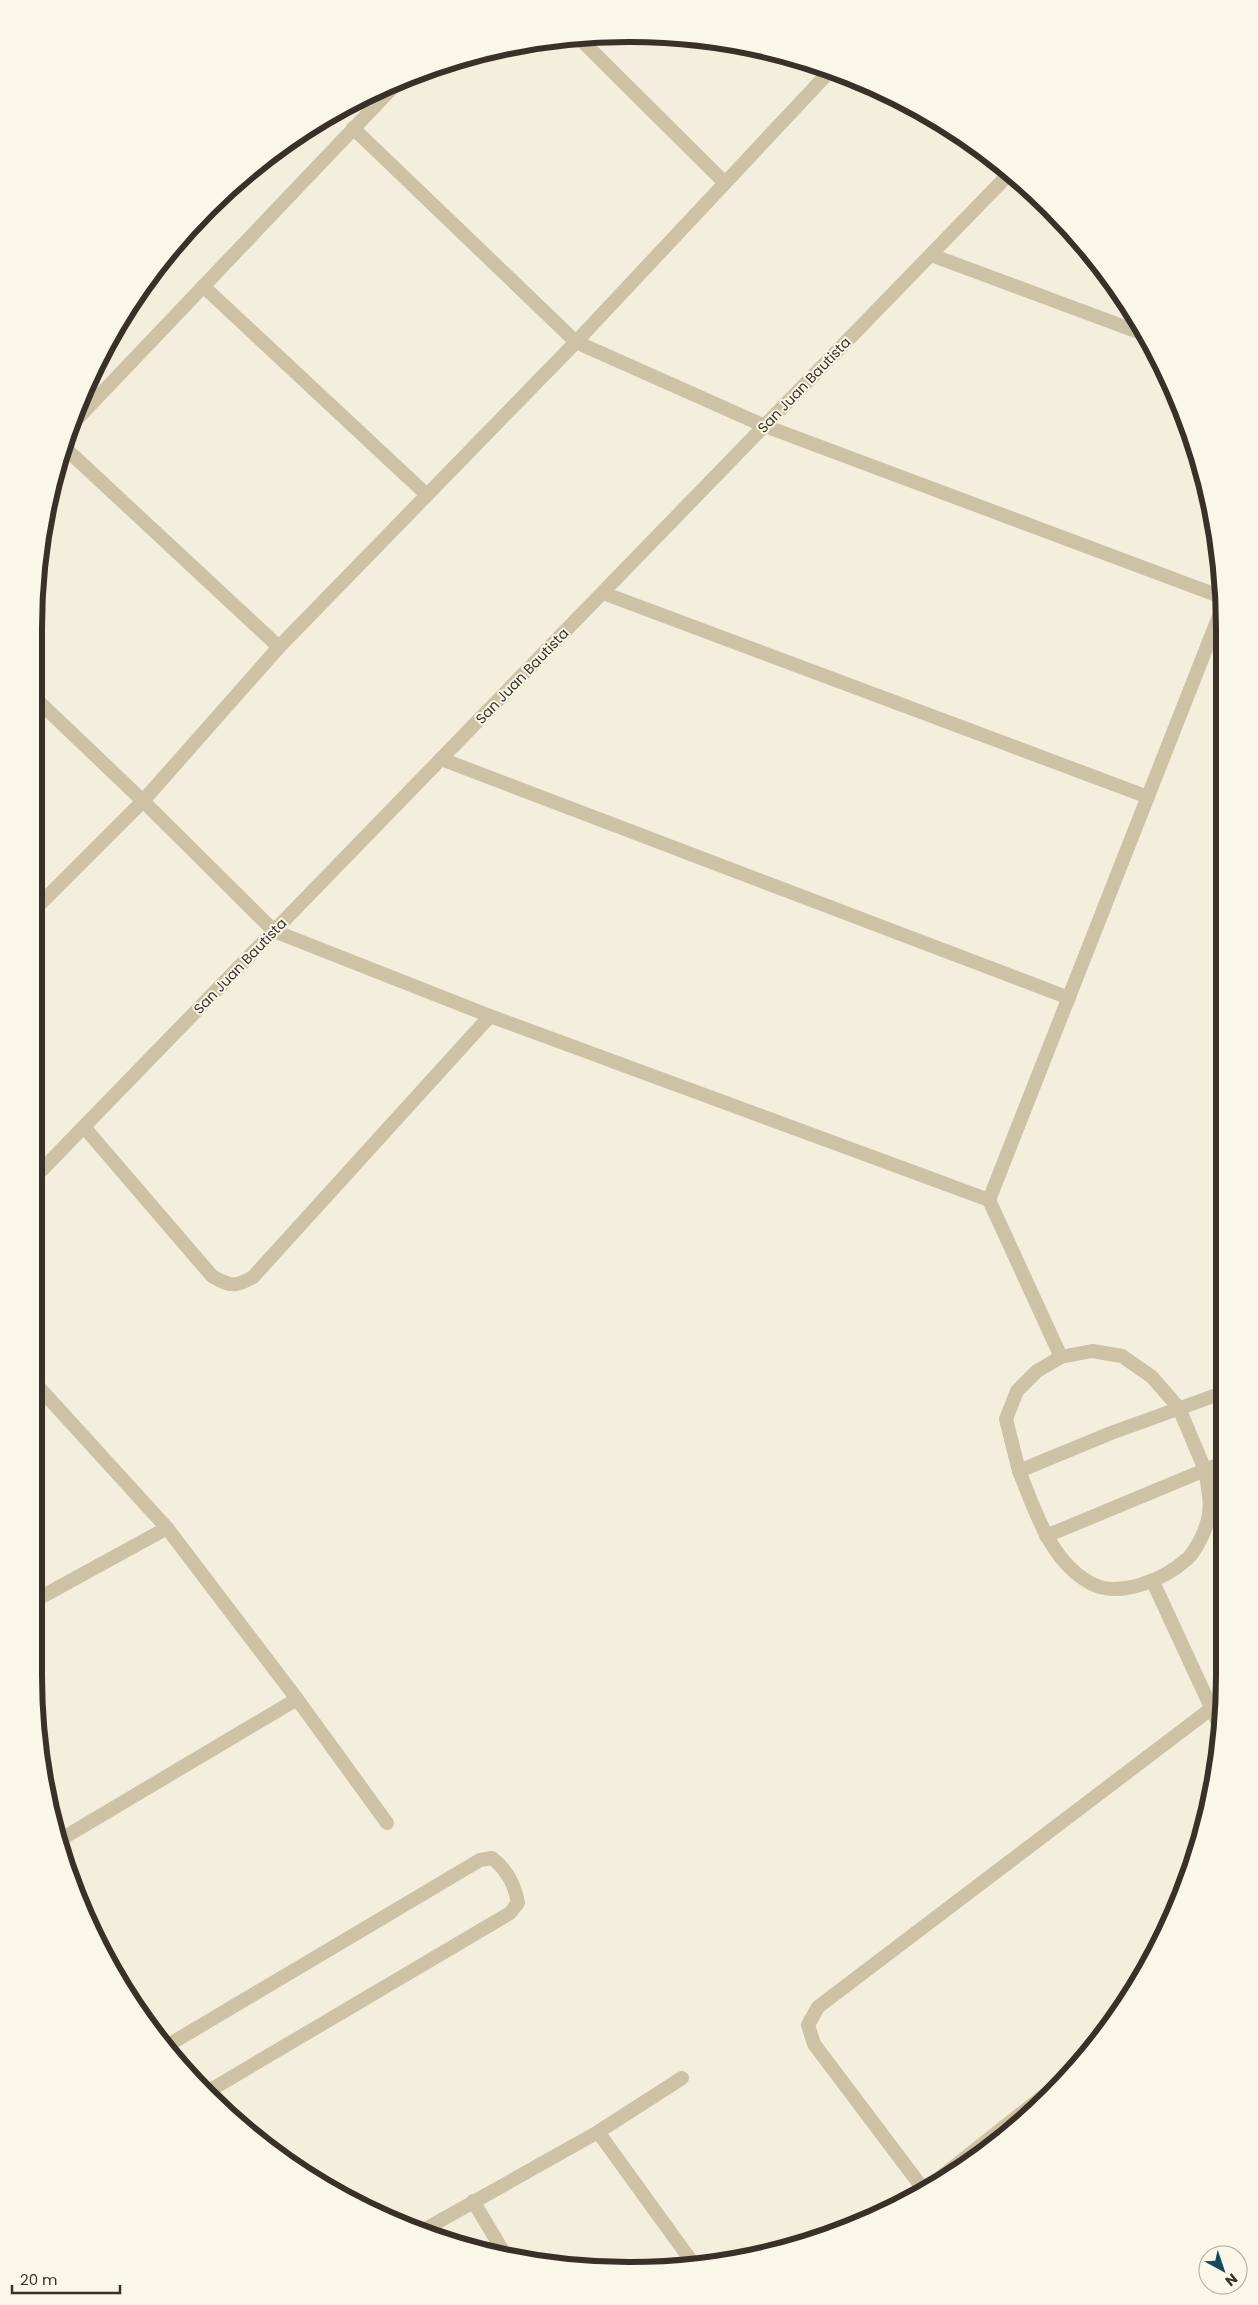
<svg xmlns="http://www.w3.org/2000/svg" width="1258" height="2305" viewBox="0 0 1258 2305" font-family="Poppins,sans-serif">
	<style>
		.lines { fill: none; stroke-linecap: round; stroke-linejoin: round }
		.minor { stroke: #cdc1a6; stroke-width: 14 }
		.tertiary { stroke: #cdc1a6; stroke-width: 14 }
		.labels { text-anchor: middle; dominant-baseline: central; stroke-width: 4; stroke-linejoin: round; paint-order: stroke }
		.street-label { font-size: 14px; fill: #393128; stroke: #fbf7e8 }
		.rim { fill: none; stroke: #393128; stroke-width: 6 }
	</style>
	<rect width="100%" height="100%" fill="#f4eedc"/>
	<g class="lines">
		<g class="minor">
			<path d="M578,37l147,146"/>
			<path d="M353,128l223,214 255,-272"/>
			<path d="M931,255l210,78"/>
			<path d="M203,286l224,209"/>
			<path d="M77,419l320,-336"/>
			<path d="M65,448l214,199"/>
			<path d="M603,593l545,204"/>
			<path d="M35,698l108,103 131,130 216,85 499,184 72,157"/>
			<path d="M441,759l628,239"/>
			<path d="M35,909l108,-108 136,-154 297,-305 189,84 454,170"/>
			<path d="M84,1127l128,149c18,11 24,11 41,1l237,-261"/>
			<path d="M34,1178l976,-1005"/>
			<path d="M989,1200l230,-584"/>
			<path d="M34,1382l133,146 130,171 90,124"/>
			<path d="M1222,1393l-111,40 -92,38c17,41 31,91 73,113 29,14 73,-5 95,-25 7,-6 16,-23 19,-33 7,-18 2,-38 -1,-56l17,-7"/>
			<path d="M1019,1471l-13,-52 11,-28 20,-20 24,-14 31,-6 30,5 30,21 27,31 26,62 -159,66"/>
			<path d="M1153,1582l68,147"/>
			<path d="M34,1601l133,-73"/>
			<path d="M58,1841l239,-142"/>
			<path d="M598,2132l97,134"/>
			<path d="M927,2188l134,-106"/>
			<path d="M924,2190l-110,-146 -6,-19 10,-18 394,-299 11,-3"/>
			<path d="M473,2201l33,55"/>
			<path d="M420,2232l178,-100 84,-54"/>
		</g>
		<path class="tertiary" d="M165,2047l315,-187 12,-2c14,11 23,27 26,45l-8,10 -303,179"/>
	</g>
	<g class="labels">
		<g class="street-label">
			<text transform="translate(804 385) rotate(-46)">San Juan Bautista</text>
			<text transform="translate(522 676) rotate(-46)">San Juan Bautista</text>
			<text transform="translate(240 966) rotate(-46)">San Juan Bautista</text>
		</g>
	</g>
	<path d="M0 0H1258V2305H0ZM628 42H630A586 586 0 0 1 1216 628V1676A586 586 0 0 1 630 2262H628A586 586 0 0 1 42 1676V628A586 586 0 0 1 628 42Z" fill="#fbf7e8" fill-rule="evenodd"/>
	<path class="rim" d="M628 42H630A586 586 0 0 1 1216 628V1676A586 586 0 0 1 630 2262H628A586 586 0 0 1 42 1676V628A586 586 0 0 1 628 42Z"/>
	<g transform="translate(1223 2270) rotate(140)"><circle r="24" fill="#fbf7e8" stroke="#ada89b"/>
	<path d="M0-4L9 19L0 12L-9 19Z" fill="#1a495e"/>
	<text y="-8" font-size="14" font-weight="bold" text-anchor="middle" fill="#393128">N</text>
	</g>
	<path d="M12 2285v8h108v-8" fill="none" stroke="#393128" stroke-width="2.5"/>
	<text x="20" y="2285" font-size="15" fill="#393128" stroke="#fbf7e8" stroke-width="4" paint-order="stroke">20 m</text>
</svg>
